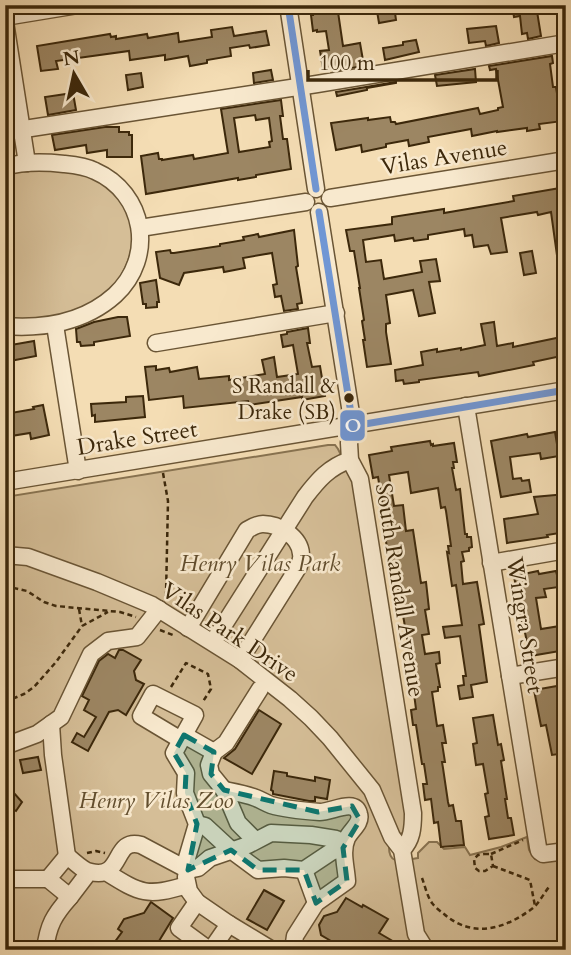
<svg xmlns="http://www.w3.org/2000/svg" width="571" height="955" viewBox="0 0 571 955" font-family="Cardo,serif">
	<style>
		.green { fill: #d5be97; stroke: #887351; stroke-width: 2 }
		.building { fill: #9c8663; stroke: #3c280b; stroke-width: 2; fill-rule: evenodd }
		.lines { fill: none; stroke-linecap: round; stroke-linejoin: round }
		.minor-casing { stroke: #6a5535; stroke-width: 19 }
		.path { stroke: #3c280b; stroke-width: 2.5; stroke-dasharray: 5 3.5; stroke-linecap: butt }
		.minor { stroke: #f8e9ce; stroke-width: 16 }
		.bus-1-casing { stroke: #f8e9ce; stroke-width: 12 }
		.bus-1 { stroke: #7096d4; stroke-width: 7 }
		.marked { fill: #0f766e; fill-opacity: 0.2; stroke: #0f766e; stroke-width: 5; stroke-dasharray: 14 9; stroke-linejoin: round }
		.bus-dot { fill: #3c280b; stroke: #f8e9ce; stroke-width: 2.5 }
		.labels { text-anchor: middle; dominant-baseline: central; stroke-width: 5; stroke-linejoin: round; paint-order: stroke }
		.bus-label { font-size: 21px; fill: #3c280b; stroke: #f8e9ce; text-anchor: end }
		.street-label { font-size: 23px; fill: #3c280b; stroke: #f8e9ce }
		.park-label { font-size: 23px; font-style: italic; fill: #624e2e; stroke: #f8e9ce }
		.line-badge { stroke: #f8e9ce; stroke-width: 2.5 }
		.badge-label { font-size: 19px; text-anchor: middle; font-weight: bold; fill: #fff }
	</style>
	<rect width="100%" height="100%" fill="#f4ddb4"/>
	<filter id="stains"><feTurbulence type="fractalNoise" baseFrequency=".00286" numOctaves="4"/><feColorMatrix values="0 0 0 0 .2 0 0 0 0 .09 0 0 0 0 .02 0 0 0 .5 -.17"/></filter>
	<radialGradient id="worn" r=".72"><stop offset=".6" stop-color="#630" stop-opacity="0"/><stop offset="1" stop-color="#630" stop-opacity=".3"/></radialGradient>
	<g class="green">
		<path d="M35,169c19,1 40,1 58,8 15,6 27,20 33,34 10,21 8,41 -3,61 -2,5 -4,11 -8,14 -10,12 -41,27 -56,30 -18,5 -36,4 -54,3v-145z"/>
		<path d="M328,445h7l3,4 14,28 55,338 -3,18 -5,1 -10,11c-1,22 14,15 29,13v-5l11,-11h8l7,7 21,-2 5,8 31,-8 26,-10 2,13 6,9 8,2 23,-3v92h-561v-453z"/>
	</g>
	<g class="building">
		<path d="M312,5h25l6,41 17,-3 4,23 -31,5 -2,-3 -8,1 -3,-18 9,-1 -3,-19 -9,1v-2l-4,1 -2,-16h2z"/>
		<path d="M376,5h18l2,15 -17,3z"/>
		<path d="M512,5h24l5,31 -13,3 -1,-6 -5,1 -2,-18 -6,1z"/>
		<path d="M496,26l3,17 -13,3 -1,-5 -16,2 -2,-14z"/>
		<path d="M232,27l2,9 32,-5 3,14 -19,3 -1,-3 -19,3 1,8 -24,4v3l-17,3 -2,-10 -23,4v-5l-35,5 -1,-9 -73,10 2,8 -17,2 -4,-25 73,-12 1,3 5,-1v3l31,-5 1,4 30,-5 1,9 33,-5 -1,-7z"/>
		<path d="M416,40l3,12 -34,8 -2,-12 20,-3v-3z"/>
		<path d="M552,56l1,7 -3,1 3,23h3l3,19h2l2,15 -24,3 1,5 -13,2v-3l-30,4v-1l-25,5 -1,-7 -43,8 1,5 -20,4 -1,-6 -22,4v3l-24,5 -1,-7 -25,5 -5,-27 37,-5v2l22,-3 1,5h4l1,2 82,-16 2,6 18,-4v-2l5,-1 -7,-38 -6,1 -1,-4z"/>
		<path d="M475,69l1,13 -39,4 -2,-11z"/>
		<path d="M271,70l2,10 -19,3 -1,-10z"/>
		<path d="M141,73l2,14 -15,3 -2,-15z"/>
		<path d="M396,82v1l-29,5v2l-30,6 -1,-4z"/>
		<path d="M73,93l3,17 -28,5 -3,-18z"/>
		<path d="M281,100l2,16h-3l3,23h4l4,30 -35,6v2l-18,3v-2l-92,16 -5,-38 17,-3 1,6h3v1l31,-5 1,4 34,-6 -7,-44zM255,115l1,5 13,-2 3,23 -3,1 1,5 -31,5 -5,-34z"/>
		<path d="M105,127h14v5h10v3h3v22h-25v-7l-20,3 -1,-8 -31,5 -3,-15z"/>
		<path d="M566,187v90h-6l-9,-65 -13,3 -1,-3 -36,6 6,34 -16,2 -3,-9 -14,2 -2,-12 -7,1 -1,-7 -36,6v4l-14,2 -1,-3 -18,3 -1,-6 -31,5 3,22 15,-2 3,19 38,-7 -2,-11 16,-2 4,22 -11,1 6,31 -16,3 -6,-26 -27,5 4,28 -4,1v8l5,32 -24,3 -4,-27h2l-3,-19 2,-1 -5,-32h1l-6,-37h-4l-4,-21 46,-6v-7l52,-8v4l70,-12 -1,-5z"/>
		<path d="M294,230l4,36 -2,1 6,36 -5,1 1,5 -14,2 -3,-15 -6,1 -2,-12 4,-1 -5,-31 -29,5 2,10 -21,4 -1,-5 -39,6 -5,12 -19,-7 -4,-26 14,-2 1,3h3l46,-7v-2l24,-4 -1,-3 15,-3 1,3z"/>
		<path d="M532,251l4,22 -12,2 -4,-22z"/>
		<path d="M156,280l3,22h-2v5l-11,1v-4h-3l-3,-21z"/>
		<path d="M118,317h9l3,19 -36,6v3l-13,1 -1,-4h-3l-1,-13 18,-7z"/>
		<path d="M494,322l3,24 16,-3v4l53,-11v19l-33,7 1,3 -55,11 -1,-4 -59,8v2l-15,2 -1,-4 -7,1 -1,-11 28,-5 -2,-13 16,-3v3l24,-4v2l24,-5 -4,-21z"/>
		<path d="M308,328l2,15h-3l5,24 8,-1 5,30 -23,4v-3l-53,8 -1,-4 -64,7 -1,-12 -34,4 -4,-33 11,-1v4l13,-2 1,4 27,-5 2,12 30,-3v4l36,-6 -3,-14 12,-3 3,20 21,-3 -5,-29 -10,2 -2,-12 6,-1v-2z"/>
		<path d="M34,341l2,15 -31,6v-16z"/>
		<path d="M143,396l2,21 -50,5v-7l-3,1 -1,-12 35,-2v-5z"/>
		<path d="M43,405l6,30 -18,4 -1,-6 -25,4v-23l29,-5 -1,-2z"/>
		<path d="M555,432l4,24 -18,3 -1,-6 -30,4 3,22 8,-1 1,3 7,-1 2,12 -30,5 -10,-56 36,-7 1,3z"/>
		<path d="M430,441l1,4 2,-1v2l21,-3 3,19h-4l1,6h-2l4,22 4,-1 5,45h2v3h4l1,10 -3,1v3l-7,1 2,9 -3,1 2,22 14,-2 7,42 -5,1 8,57 -16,3 2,12 -13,2 -2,-13 6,-1 -1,-9h3l-6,-40 -15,2 -2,-11 19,-2 -6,-40 -4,1 -5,-34 2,1 -1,-7h3l-5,-35 -1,-4 -4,1 -3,-20 -27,5 -3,-21 -19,3 5,31 9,-1 3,26 7,-1 8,53 5,-1 3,27 -4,1 4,24 -7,1 3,19 14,-2 1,11 -4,1 4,23h-2v4l-6,1 5,34 6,-1 3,18h-4l3,19h-3l1,6 5,34 1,4 4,-1 3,16h5l3,24 -23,2 -3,-25 -4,1 -3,-24 -6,1 -2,-16h4l-3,-20h-2l-6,-39h-3l-2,-15 5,-1 -3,-23 -3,1 -4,-25 4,-1 -3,-23 -10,-57h-5l-11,-73h2l-5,-31 -5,1 -4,-23 23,-4 -1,-4z"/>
		<path d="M566,494v38l-19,3 1,2 -41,6 -3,-24 34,-5 -4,-17z"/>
		<path d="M538,571l1,3 17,-3 1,4 9,-2v13l-22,3 2,8 -10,1 5,31 25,-4v25l-36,6 -6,-28h-1l-9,-52z"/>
		<path d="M119,650h4l18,10 -7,11 2,9 8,4 -18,31 -8,-5 -9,2 -21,39 -16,-9 5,-9 7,4 12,-20 -12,-7 5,-10 -7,-4 17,-35 9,-7 7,4z"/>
		<path d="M557,686v4l9,-1v64l-14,2 -6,-30 -5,1 -7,-36z"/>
		<path d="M259,710l22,14 -29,50 -28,-16 11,-9z"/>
		<path d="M493,715l5,30 3,-1 3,16 -3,1 6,38h-2l3,19h3l3,17 -25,4 -4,-22 4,-1 -4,-22 3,-1 -5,-29 -7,1 -3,-21 4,-1 -4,-25z"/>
		<path d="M38,757l3,13 -18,3 -3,-13z"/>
		<path d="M274,771l13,2v3l28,5v-4l15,3 -3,19 -12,-2v4h-6l-36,-7v-3l-2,-1z"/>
		<path d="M5,783l17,19 -6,9 -11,-7z"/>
		<path d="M264,890l20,11 -17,29 -20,-11z"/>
		<path d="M346,898l16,9 1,-2 25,14 -9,14 29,17h-83l6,-9 -10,-6 -2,-10 5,-9 13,-4z"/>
		<path d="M151,902l22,16 -14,23 11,9h-47l-9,-7 8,-11 -4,-3 6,-10 20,-6z"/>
	</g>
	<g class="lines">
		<g class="minor-casing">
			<g id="minor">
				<path d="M288,5l28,184"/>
				<path d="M565,5l1,7"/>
				<path d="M5,17l73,-12"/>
				<path d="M5,22l22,141"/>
				<path d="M5,132l312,-48 249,-41"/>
				<path d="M5,167c19,-6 40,-5 59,-3 10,1 21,2 31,7 50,22 61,86 20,124 -30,27 -71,34 -110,31"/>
				<path d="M330,198l236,-38"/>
				<path d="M319,212l34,214 -4,17 1,17 10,19 53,334c0,15 -1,27 -11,37"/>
				<path d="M140,228l166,-26"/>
				<path d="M55,325l23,146"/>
				<path d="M156,343l180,-30"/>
				<path d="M466,406l72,441 1,4 4,3 23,-3"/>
				<path d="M5,482l561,-92"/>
				<path d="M5,555l23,2 69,25 55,23 88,55 50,39 21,19 19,20 42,52 20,47 10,13 14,84 10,16"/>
				<path d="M491,563l75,-13"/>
				<path d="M188,628l59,-98c5,-3 10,-6 16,-6 16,0 37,13 38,30 1,4 -1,8 -2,12l-59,94"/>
				<path d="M213,642l92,-145c13,-17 24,-30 45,-37"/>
				<path d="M510,676l56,-9"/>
				<path d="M153,694l42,21 -14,25 -40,-24z"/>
				<path d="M51,724l2,31 14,101"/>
				<path d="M184,735l30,17 -5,13 2,9 13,16 14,33 17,17"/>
				<path d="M181,740l-7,13 12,20 -1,20 12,31 -10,34 1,12 -2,7 3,14 8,11"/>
				<path d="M5,746l32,-12 24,-17 30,-63 17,-13 29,-4 22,-28"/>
				<path d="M214,752l12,-9 34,-54"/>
				<path d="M224,790c10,2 22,4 32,8 5,2 10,5 15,7 13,4 35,6 49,7 12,0 35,-14 39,2 3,9 -8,16 -12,24 -6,13 -1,28 0,43l-31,22 -21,33 -2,14"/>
				<path d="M304,870l12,33"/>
				<path d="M89,872l-19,25 -22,-18 19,-23c7,5 16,15 24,16 33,8 21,-35 50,-27l47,25 10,-2 12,-10 38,-13 23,-12 40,2 25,4 7,9 -12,4 -27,18 -20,-2 -26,2 -27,-20 -26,-24 -8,-2"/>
				<path d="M106,872c35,22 41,25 81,13"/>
				<path d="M5,879h43"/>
				<path d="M229,924l43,26"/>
				<path d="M45,950c3,-25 9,-35 25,-53"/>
				<path d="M209,950l-30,-22 18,-26 32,22 -18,26"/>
			</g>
		</g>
		<g class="path">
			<path d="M163,473l5,28 -2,94 -2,3"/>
			<path d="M5,586l22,5 17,11 12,4 64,6 16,5"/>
			<path d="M79,609l3,17"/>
			<path d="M160,630l13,5"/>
			<path d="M171,687l15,-24 22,11 3,15 -9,14"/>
			<path d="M5,702l19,-8 10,-7 22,-25 26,-36 26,-14"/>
			<path d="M87,853l9,-2 9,2"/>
			<path d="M484,854h7l2,12 -8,5h-6l-4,-3 -1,-9 4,-4z"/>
			<path d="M491,854l32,-14"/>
			<path d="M493,866l37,14 5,26"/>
			<path d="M422,878c3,8 5,18 10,25 3,4 8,8 12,11 29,25 61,15 89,-6 6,-5 11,-15 16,-21"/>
		</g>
		<use href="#minor" class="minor"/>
		<g class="bus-1-casing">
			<g id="bus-1">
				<path d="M288,5l28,184"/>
				<path d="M319,212l34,214 213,-36"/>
			</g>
		</g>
		<use href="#bus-1" class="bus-1"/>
	</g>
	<path class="marked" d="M184,735l30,17 -3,22 13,16 94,22 34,-6 8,14 -17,28 4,33 -31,22 -12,-33h-46l-27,-20 -43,20 9,-46 -12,-31 1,-20 -12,-20z"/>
	<circle class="bus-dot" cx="349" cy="398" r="6"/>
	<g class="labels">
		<g class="bus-label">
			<text x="336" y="386">S Randall &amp;<tspan x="336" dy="26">Drake (SB)</tspan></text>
		</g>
		<g class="street-label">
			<text transform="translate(444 157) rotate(-9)">Vilas Avenue</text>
			<text transform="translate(137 438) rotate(-9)">Drake Street</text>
			<text transform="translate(400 590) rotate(81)">South Randall Avenue</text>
			<text transform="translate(525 625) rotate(81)">Wingra Street</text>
			<text transform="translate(230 632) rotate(34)">Vilas Park Drive</text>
		</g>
		<g class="park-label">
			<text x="260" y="563">Henry Vilas Park</text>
			<text x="156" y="800">Henry Vilas Zoo</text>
		</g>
	</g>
	<rect class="line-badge" x="339" y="409" width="27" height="33" rx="7" fill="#7096d4"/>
	<g class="badge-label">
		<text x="353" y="432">O</text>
	</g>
	<rect width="571" height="955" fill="none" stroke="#f4ddb4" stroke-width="28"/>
	<rect x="7" y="7" width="557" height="941" fill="none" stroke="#3c280b" stroke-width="3.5"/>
	<rect x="14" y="14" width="543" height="927" fill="none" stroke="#3c280b" stroke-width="2"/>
	<g transform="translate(74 74) rotate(351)" stroke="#f8e9ce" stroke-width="5" paint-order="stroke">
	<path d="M0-5L12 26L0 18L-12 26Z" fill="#3c280b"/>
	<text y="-10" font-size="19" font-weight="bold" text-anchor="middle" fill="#3c280b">N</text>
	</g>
	<path d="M308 70v10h189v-10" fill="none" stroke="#3c280b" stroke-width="3.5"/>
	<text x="319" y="70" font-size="21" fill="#3c280b" stroke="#f8e9ce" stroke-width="5" paint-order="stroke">100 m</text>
	<rect width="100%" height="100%" filter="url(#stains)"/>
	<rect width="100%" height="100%" fill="url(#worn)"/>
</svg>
